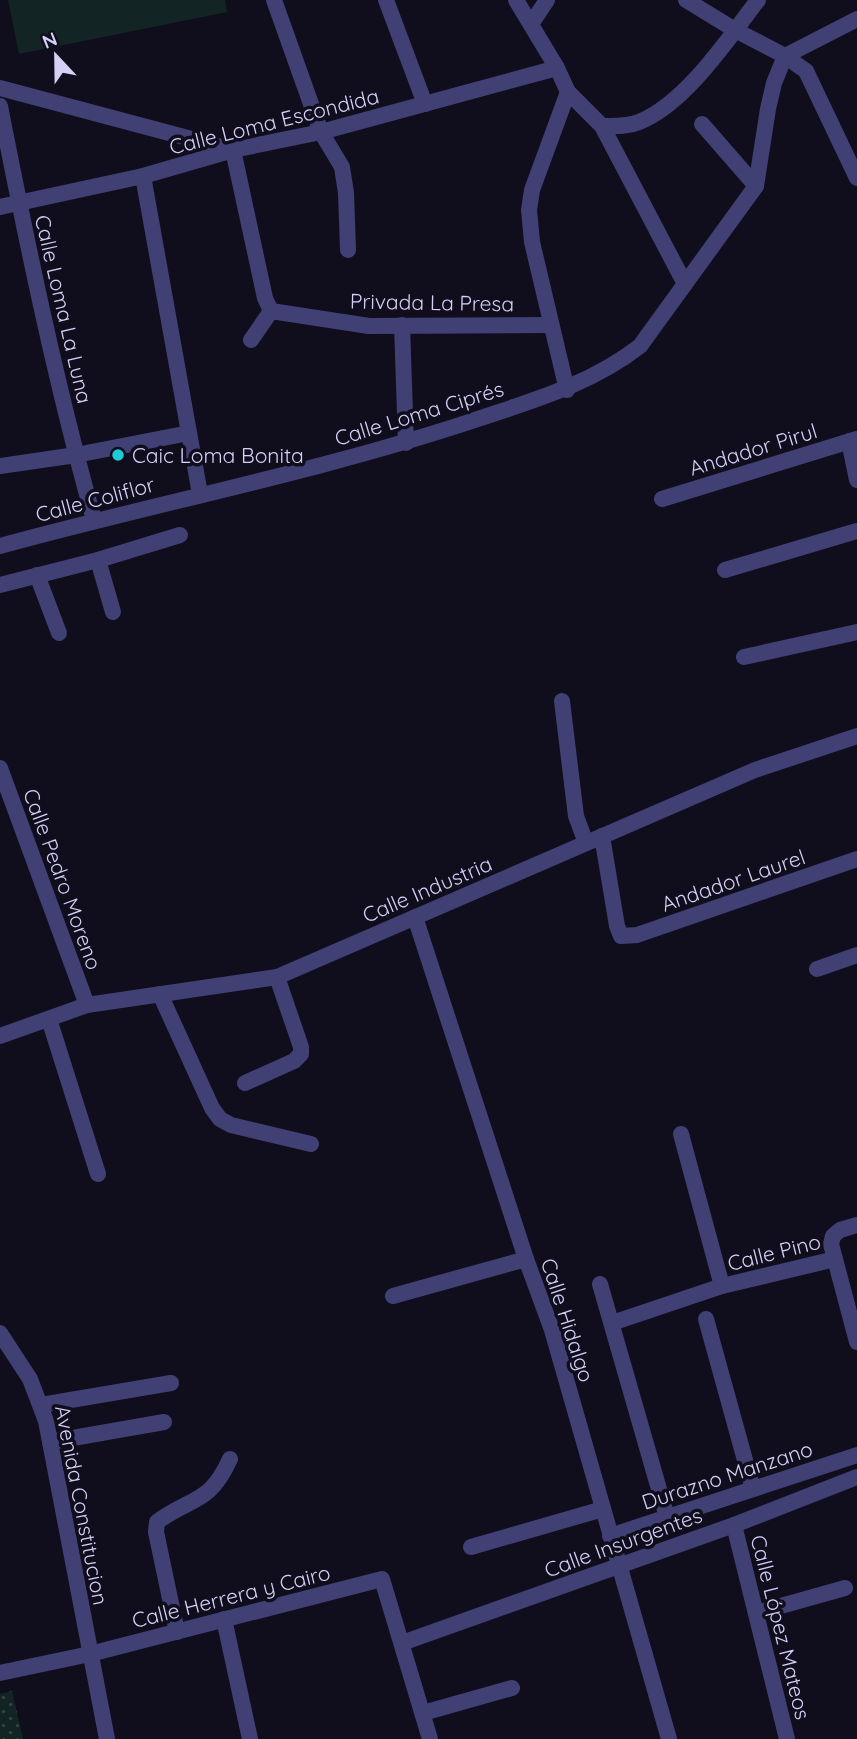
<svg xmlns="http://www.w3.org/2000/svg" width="857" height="1739" viewBox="0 0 857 1739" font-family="Quicksand,sans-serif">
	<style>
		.grass { fill: #122524 }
		.park { fill: url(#park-dots) }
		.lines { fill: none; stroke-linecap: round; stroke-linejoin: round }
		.minor { stroke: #404075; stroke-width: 16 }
		.poi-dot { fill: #1ecad6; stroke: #100e1c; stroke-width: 2.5 }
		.labels { text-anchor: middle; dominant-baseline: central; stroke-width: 7; stroke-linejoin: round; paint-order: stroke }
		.street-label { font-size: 21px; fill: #d4d0f8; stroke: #100e1c }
		.poi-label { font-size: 21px; fill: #d4d0f8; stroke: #100e1c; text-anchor: start }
	</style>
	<defs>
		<pattern id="park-dots" width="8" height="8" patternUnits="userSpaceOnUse" patternTransform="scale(1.75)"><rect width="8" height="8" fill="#122524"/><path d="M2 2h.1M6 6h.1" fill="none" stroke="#344445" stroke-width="1.8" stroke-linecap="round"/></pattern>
	</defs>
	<rect width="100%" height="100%" fill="#100e1c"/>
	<path class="grass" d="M8,0h217l2,12 -208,42z"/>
	<path class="park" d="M12,1691l11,48h-23v-45z"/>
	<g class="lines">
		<g class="minor">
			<path d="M274,0l47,132 21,35 4,26 2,57"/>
			<path d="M386,0l39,104"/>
			<path d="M516,0l41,68 11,24 34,34 83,158"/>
			<path d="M686,0l49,30 50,26 21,15 51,107"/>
			<path d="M531,24l16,-24"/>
			<path d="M0,88l233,62 32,148 6,13"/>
			<path d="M0,106c27,138 56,278 94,414"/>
			<path d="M702,124l54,62"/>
			<path d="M602,126c12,0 25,1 37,-4 46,-18 89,-83 119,-122"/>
			<path d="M143,176l57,318"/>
			<path d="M0,207l143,-31 90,-26 88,-18 236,-64"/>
			<path d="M271,311l98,15 182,-1"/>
			<path d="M402,325l4,118"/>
			<path d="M251,340l20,-29"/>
			<path d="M567,390l-35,-148 -3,-32 3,-20 36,-98"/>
			<path d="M849,441l8,39"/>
			<path d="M0,466l76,-11 113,-22"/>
			<path d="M662,499l195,-60"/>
			<path d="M0,546c157,-43 317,-74 472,-125 59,-20 118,-36 168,-75l116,-160 12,-77 6,-26 11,-27 72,-37"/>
			<path d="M98,560l15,52"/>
			<path d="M725,570l132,-39"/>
			<path d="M37,575l22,58"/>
			<path d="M0,585l98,-25 82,-25"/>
			<path d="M744,657l113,-25"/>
			<path d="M562,701l14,115 10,27"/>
			<path d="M0,768l87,237"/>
			<path d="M602,836l15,90 4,10 16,-1 220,-76"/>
			<path d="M415,917l111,342 26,71 117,409"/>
			<path d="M817,969l40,-14"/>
			<path d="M160,994l52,114 8,11 11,6 80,19"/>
			<path d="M49,1019l49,155"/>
			<path d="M0,1036l87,-31 190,-28 478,-207 102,-34"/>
			<path d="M245,1083l49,-22 7,-7v-7l-24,-70"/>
			<path d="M681,1134l41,152"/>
			<path d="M857,1225l-17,5 -7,6 -2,8 26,98"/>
			<path d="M600,1284l67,233"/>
			<path d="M393,1296l133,-37"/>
			<path d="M706,1319l47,170"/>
			<path d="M612,1323l110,-37 113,-27"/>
			<path d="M0,1333l30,46 16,42 61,318"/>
			<path d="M41,1405l130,-22"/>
			<path d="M50,1442l114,-20"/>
			<path d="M734,1525l53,214"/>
			<path d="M610,1536l247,-81"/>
			<path d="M471,1547l132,-38"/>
			<path d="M756,1613l89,-25"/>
			<path d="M224,1619l26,120"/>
			<path d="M177,1632l-21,-100 1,-10c35,-26 52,-17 73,-63"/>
			<path d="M402,1643l332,-118 123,-48"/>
			<path d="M0,1673l90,-19 292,-75 48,160"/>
			<path d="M423,1713l89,-25"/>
		</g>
	</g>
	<circle class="poi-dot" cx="118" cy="455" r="7"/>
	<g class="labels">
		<g class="street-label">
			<text transform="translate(274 121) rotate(-14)">Calle Loma Escondida</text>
			<text transform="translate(432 302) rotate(1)">Privada La Presa</text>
			<text transform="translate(64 309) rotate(77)">Calle Loma La Luna</text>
			<text transform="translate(419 413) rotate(-17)">Calle Loma Ciprés</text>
			<text transform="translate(753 449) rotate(-17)">Andador Pirul</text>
			<text transform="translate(95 499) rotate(-15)">Calle Coliflor</text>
			<text transform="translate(63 879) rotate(70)">Calle Pedro Moreno</text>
			<text transform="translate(733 880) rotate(-19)">Andador Laurel</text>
			<text transform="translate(427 889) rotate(-23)">Calle Industria</text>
			<text transform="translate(774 1252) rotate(-14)">Calle Pino</text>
			<text transform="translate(568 1320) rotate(72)">Calle Hidalgo</text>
			<text transform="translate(727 1475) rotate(-18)">Durazno Manzano</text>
			<text transform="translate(82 1505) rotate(79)">Avenida Constitucion</text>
			<text transform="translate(623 1542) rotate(-20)">Calle Insurgentes</text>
			<text transform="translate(231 1596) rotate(-14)">Calle Herrera y Cairo</text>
			<text transform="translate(781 1627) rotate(76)">Calle López Mateos</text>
		</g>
		<g class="poi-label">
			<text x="132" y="455">Caic Loma Bonita</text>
		</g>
	</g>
	<g transform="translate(56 56) rotate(338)" stroke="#100e1c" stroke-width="5" paint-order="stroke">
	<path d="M0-5L12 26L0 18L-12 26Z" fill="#d4d0f8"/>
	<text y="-10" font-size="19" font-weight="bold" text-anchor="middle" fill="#d4d0f8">N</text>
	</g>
</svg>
